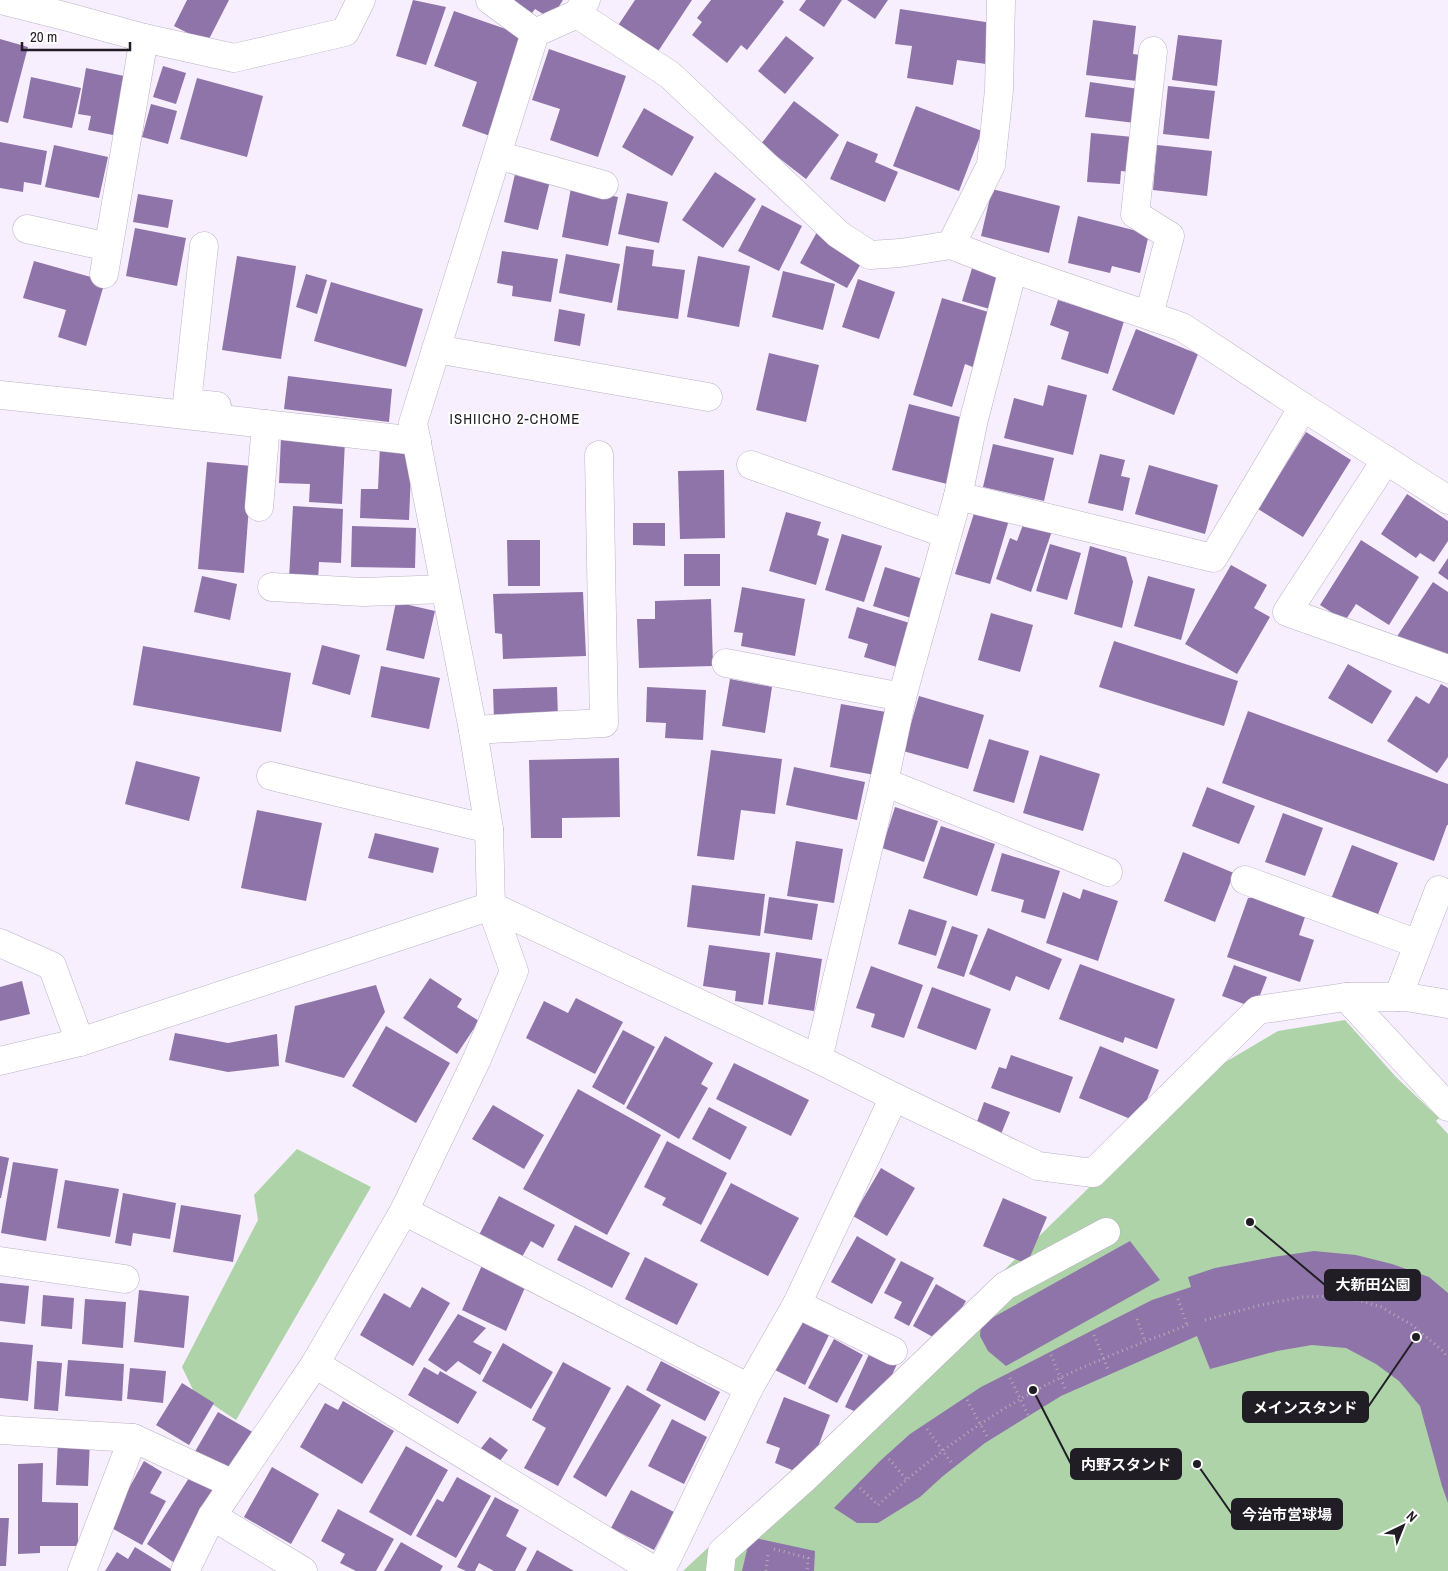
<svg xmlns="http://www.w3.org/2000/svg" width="1448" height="1571" viewBox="0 0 1448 1571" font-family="'Archivo Narrow','Noto Sans JP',sans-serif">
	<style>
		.green { fill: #aed3a9 }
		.building { fill: #8f74a9 }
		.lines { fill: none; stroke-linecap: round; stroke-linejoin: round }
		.street-casing { stroke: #bdb1c7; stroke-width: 29 }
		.path { stroke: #b3acb8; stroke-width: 3; stroke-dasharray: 1 4; stroke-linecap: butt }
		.street { stroke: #fff; stroke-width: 28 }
		.labels { text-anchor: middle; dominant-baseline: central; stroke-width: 4; stroke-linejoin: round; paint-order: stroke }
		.neighbourhood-label { font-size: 15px; letter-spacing: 1px; fill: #211d25; stroke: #fff }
		.leader { fill: none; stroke: #211d25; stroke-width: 2 }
		.callout-dot { fill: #211d25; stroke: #fff; stroke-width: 2 }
		.callout { fill: #211d25; stroke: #211d25; stroke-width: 2 }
		.callout-label { font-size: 15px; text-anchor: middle; font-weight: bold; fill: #fff }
	</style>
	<rect width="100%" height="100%" fill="#f7effd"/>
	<g class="green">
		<path d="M1345,1020l51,57 43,41 -3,3 12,13v437h-765l279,-260 245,-238 71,-42z"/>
		<path d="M297,1149l74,38 -135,233 -42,-28 -12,-25 76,-147 -4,-25z"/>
	</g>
	<g class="building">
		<path d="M187,0h42l-22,43 -33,-17z"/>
		<path d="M413,0l33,7 -20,58 -30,-9z"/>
		<path d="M504,0h59l-12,19 -16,-10 -6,8z"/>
		<path d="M635,0h57l-37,56 -40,-26z"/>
		<path d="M711,0h71l2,2 -37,48 -6,-5 -14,18 -35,-28 10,-13 -5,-4z"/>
		<path d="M806,0h36l-18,27 -25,-17z"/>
		<path d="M847,0h41l-13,19z"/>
		<path d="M900,9l92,14 -6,41 -29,-4 -4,25 -46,-7 5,-32 -17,-2z"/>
		<path d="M454,11l75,26 -36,100 -31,-11 15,-44 -43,-16z"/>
		<path d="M1093,20l43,6 -3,28 7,1 -3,26 -51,-6z"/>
		<path d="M1178,35l44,5 -5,46 -45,-6z"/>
		<path d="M786,36l28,22 -29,36 -27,-23z"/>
		<path d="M0,39l28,8 -20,76 -8,-2z"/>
		<path d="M549,49l77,27 -28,81 -48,-17 10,-31 -28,-9z"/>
		<path d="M163,66l23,7 -10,31 -23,-7z"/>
		<path d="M86,68l43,9 -11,59 -30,-6 3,-14 -13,-2z"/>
		<path d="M31,77l50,11 -9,40 -49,-10z"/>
		<path d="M197,78l66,18 -16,61 -67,-18z"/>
		<path d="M1090,82l49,7 -4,34 -50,-6z"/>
		<path d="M1168,86l47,5 -6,48 -46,-5z"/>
		<path d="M794,101l45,34 -33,44 -45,-35z"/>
		<path d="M151,104l26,7 -9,33 -26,-7z"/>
		<path d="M916,106l66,25 -23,60 -66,-25z"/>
		<path d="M644,108l50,29 -22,39 -50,-29z"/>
		<path d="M1091,133l42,4 -3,35 -9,-1 -1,13 -33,-2z"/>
		<path d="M847,141l31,13 -3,8 23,10 -13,30 -55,-23z"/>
		<path d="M0,142l47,9 -6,34 -17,-3 -1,10 -23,-4z"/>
		<path d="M54,145l54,12 -9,41 -54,-11z"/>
		<path d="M1157,145l55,6 -5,45 -54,-6z"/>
		<path d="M715,172l41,27 -33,49 -41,-28z"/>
		<path d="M515,174l35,7 -12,49 -34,-8z"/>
		<path d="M571,188l47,9 -10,49 -46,-9z"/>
		<path d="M992,189l68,17 -11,47 -68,-17z"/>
		<path d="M627,193l41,9 -9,41 -41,-9z"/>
		<path d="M138,194l35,6 -5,28 -35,-6z"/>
		<path d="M762,205l40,21 -23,45 -41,-20z"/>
		<path d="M1078,216l71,18 -9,39 -28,-7 -2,7 -42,-10z"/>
		<path d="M135,228l51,10 -9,48 -51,-10z"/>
		<path d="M817,232l47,26 -17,30 -47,-25z"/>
		<path d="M626,246l28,4 -2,16 33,4 -7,49 -61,-9z"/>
		<path d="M502,251l56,8 -7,43 -39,-6 1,-10 -16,-3z"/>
		<path d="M566,254l54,10 -8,39 -53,-10z"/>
		<path d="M237,256l59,10 -15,93 -59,-9z"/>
		<path d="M698,256l52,10 -11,61 -52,-10z"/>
		<path d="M34,261l71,20 -19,65 -28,-9 8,-27 -43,-12z"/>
		<path d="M973,265l31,10 -11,35 -31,-9z"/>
		<path d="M783,271l52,13 -12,46 -51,-13z"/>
		<path d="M306,274l21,6 -10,34 -21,-7z"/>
		<path d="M858,279l37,13 -16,47 -37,-12z"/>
		<path d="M331,282l92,27 -17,58 -92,-26z"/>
		<path d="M942,298l53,16 -17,55 -13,-5 -13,43 -39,-12z"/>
		<path d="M1058,300l66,21 -16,53 -47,-15 8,-27 -19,-7z"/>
		<path d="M559,309l26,5 -5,32 -26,-5z"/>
		<path d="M1136,329l62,25 -24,61 -62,-25z"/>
		<path d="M769,353l50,12 -13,57 -50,-12z"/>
		<path d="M288,376l104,13 -3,33 -105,-13z"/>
		<path d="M1048,385l39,10 -14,60 -69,-17 10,-40 29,8z"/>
		<path d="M909,404l55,14 -17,66 -55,-14z"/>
		<path d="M1306,432l45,28 -48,77 -45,-28z"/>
		<path d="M281,437l64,4 -3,63 -33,-2 1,-18 -31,-1z"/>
		<path d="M993,444l61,14 -10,43 -61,-14z"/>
		<path d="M380,446l32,1 -3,73 -49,-2 1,-29h17z"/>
		<path d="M1100,454l25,6 -4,16 9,2 -7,33 -35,-8z"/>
		<path d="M207,462l45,4 -8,107 -46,-4z"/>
		<path d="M1149,465l69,20 -13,49 -70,-20z"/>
		<path d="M724,470l1,68 -45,1 -2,-68z"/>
		<path d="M1407,494l41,27v20l-14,21 -14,-9 -4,5 -35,-24z"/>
		<path d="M293,506l50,3 -2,54 -22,-1 -1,19 -29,-2z"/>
		<path d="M975,510l34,10 -19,64 -35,-10z"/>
		<path d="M786,512l35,10 -4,13 12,4 -13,46 -47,-14z"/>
		<path d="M1024,522l28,9 -21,61 -35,-13 14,-41 7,3z"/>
		<path d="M633,523h32v23l-32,-1z"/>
		<path d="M352,526l64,2 -1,40 -64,-1z"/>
		<path d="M842,534l40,12 -18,56 -39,-12z"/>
		<path d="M507,540h33v46h-32z"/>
		<path d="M1361,540l58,37 -30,48 -33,-21 -11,17 -25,-16z"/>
		<path d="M1050,544l31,9 -14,47 -31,-9z"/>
		<path d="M1090,546l36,11 7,25 -11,46 -48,-14z"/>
		<rect x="684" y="554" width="36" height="32"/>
		<path d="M1448,558v22l-10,-7z"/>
		<path d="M1231,565l36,20 -13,23 16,9 -33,57 -52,-30z"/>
		<path d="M885,567l38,12 -12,39 -38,-12z"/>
		<path d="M202,576l35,8 -7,36 -36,-8z"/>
		<path d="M1148,576l47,13 -14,51 -47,-14z"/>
		<path d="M1433,582l15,10v69l-54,-20z"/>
		<path d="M742,587l63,12 -10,57 -54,-10 2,-13 -9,-1z"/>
		<path d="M583,592l3,64 -83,3 -1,-25 -7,-1 -2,-39z"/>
		<path d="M711,599l2,67 -74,2 -2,-49h18v-18z"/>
		<path d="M396,602l39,9 -11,48 -38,-9z"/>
		<path d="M857,607l56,17 -13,44 -36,-11 4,-13 -20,-6z"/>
		<path d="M991,613l42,12 -13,47 -42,-12z"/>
		<path d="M1114,641l124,40 -14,45 -125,-39z"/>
		<path d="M322,645l38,10 -10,40 -38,-11z"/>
		<path d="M143,646l148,27 -10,59 -148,-27z"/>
		<path d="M1348,664l44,27 -20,33 -44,-26z"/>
		<path d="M381,666l59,12 -11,51 -58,-12z"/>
		<path d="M730,679l42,8 -7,46 -43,-7z"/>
		<path d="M1441,684l7,4v69l-11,16 -50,-32 29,-45 13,8z"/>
		<path d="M557,687l1,31 -64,1 -1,-30z"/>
		<path d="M647,687l59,3 -3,50 -38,-2 1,-15 -20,-1z"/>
		<path d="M919,696l65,19 -16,54 -65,-18z"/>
		<path d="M841,704l45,8 -11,63 -45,-8z"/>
		<path d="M1248,711l200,73v41h-1l-13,36 -212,-78z"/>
		<path d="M989,739l40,12 -15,52 -41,-12z"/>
		<path d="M711,750l71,9 -7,55 -34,-4 -7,50 -37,-4z"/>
		<path d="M1040,755l60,19 -17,57 -60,-18z"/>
		<path d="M619,758l1,59 -58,1v20h-31l-2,-78z"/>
		<path d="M136,761l64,16 -11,44 -64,-17z"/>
		<path d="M794,767l71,15 -8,38 -71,-15z"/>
		<path d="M1207,787l48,19 -16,38 -47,-18z"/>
		<path d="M895,807l43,14 -14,41 -42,-14z"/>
		<path d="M257,810l65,13 -16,78 -65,-13z"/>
		<path d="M1283,813l40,15 -18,48 -40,-14z"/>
		<path d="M941,826l54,18 -18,52 -54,-18z"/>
		<path d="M375,833l64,15 -6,25 -65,-15z"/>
		<path d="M796,841l47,8 -9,54 -47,-7z"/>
		<path d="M1352,845l46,18 -21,54 -46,-18z"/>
		<path d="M1183,852l51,21 -19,49 -51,-21z"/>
		<path d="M1002,853l58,18 -15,48 -24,-7 3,-12 -33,-9z"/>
		<path d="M692,885l73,9 -5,42 -73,-9z"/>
		<path d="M1083,889l35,12 -20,60 -52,-18 17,-51 17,7z"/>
		<path d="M769,897l49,7 -6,36 -48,-7z"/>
		<path d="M1267,897l40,14 -8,24 15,5 -14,42 -73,-25 21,-59z"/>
		<path d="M909,909l38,12 -11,35 -38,-12z"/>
		<path d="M952,926l26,9 -14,42 -27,-9z"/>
		<path d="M988,928l74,31 -13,31 -33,-14 -6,15 -41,-17z"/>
		<path d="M709,945l61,8 -7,52 -28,-4 1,-10 -33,-5z"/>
		<path d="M776,952l46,7 -8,52 -46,-7z"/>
		<path d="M1080,964l95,35 -18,50 -32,-12 -2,6 -64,-24z"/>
		<path d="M1234,965l33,12 -12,31 -33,-12z"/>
		<path d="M871,966l52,19 -19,53 -33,-11 4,-13 -19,-6z"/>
		<path d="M430,978l32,21 -5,8 22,14 -22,33 -54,-36z"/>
		<path d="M22,981l8,33 -30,7v-34z"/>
		<path d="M376,985l9,27 -41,66 -59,-16 10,-56z"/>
		<path d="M932,987l59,22 -15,41 -59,-22z"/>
		<path d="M576,998l47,24 -28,52 -69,-36 18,-37 24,12z"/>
		<path d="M386,1026l64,37 -34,60 -64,-37z"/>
		<path d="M623,1030l32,17 -31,58 -32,-18z"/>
		<path d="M175,1033l53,10 49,-9 2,32 -51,6 -59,-12z"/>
		<path d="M665,1036l48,27 -12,21 7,4 -29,51 -53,-31z"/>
		<path d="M1100,1046l59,24 -21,52 -59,-24z"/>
		<path d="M1011,1055l62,22 -13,36 -69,-25 8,-21 7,2z"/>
		<path d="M734,1063l75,37 -18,36 -75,-37z"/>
		<path d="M578,1089l83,46 -54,100 -84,-46z"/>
		<path d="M984,1102l26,10 -11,27 -25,-9z"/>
		<path d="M493,1105l51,30 -20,34 -52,-30z"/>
		<path d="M709,1107l38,20 -17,33 -38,-21z"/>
		<path d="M667,1141l60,32 -26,52 -39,-20 4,-7 -22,-11z"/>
		<path d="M0,1156l9,2 -8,40h-1z"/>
		<path d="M13,1162l45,7 -12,72 -45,-8z"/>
		<path d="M881,1168l34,20 -28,48 -34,-20z"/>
		<path d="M65,1180l54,9 -9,48 -53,-9z"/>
		<path d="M731,1183l68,35 -31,58 -68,-35z"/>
		<path d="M123,1193l53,10 -6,36 -37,-6 -2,13 -16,-3z"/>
		<path d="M499,1196l56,29 -12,23 -12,-7 -9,16 -43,-22z"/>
		<path d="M1003,1198l44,19 -20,47 -44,-18z"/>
		<path d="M181,1205l60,10 -8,47 -60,-10z"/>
		<path d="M575,1225l55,28 -18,35 -55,-28z"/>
		<path d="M857,1236l39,23 -24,45 -41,-22z"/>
		<path d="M1130,1241l30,39 -154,86 -18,-15 -8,-15 1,-12z"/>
		<path d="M1314,1251l42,4 36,9 37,13 19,16v210l-6,-17 -22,-80 -21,-25 -23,-17 -30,-16 -34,-3 -35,6 -67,18 -13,-33 -136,60 -76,47 -42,33 -23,21 -42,26h-21l-23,-15 46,-47 30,-27 71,-47 171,-87 39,-13 -3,-10 27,-9 58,-11z"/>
		<path d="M645,1257l53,27 -21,41 -52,-26z"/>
		<path d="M901,1261l33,17 -25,48 -15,-8 8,-16 -18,-9z"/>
		<path d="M483,1263l44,20 -21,48 -44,-21z"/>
		<path d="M0,1283l29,3 -4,38 -25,-3z"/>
		<path d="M936,1284l30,17 -24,41 -29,-16z"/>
		<path d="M422,1287l28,16 -37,63 -53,-31 24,-42 26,15z"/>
		<path d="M139,1290l50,6 -5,52 -50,-6z"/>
		<path d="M43,1295l31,3 -2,31 -31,-3z"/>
		<path d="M85,1299l41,3 -3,46 -41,-4z"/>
		<path d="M458,1314l28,14 -13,14 19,10 -12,23 -22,-14 -12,11 -18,-12z"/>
		<path d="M799,1320l30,15 -24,50 -30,-15z"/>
		<path d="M834,1339l29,16 -26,48 -29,-15z"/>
		<path d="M0,1342l33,3 -5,56 -28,-3z"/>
		<path d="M503,1343l50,29 -22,37 -49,-28z"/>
		<path d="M870,1352l27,12 -25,55 -27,-12z"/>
		<path d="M68,1360l56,4 -2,37 -57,-5z"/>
		<path d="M37,1361l25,2 -4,48 -24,-2z"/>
		<path d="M661,1361l59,31 -15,29 -59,-31z"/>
		<path d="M563,1362l48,26 -53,98 -34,-18 22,-40 -14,-8z"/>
		<path d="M424,1367l14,8 2,-4 37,21 -19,32 -50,-29z"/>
		<path d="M130,1368l36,3 -3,32 -36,-4z"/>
		<path d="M182,1383l32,20 -25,42 -33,-20z"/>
		<path d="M627,1385l34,20 -55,92 -33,-20z"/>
		<path d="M784,1397l46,18 -23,61 -32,-13 5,-15 -14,-5z"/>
		<path d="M343,1401l51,30 -32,53 -62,-37 25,-44 13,7z"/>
		<path d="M218,1412l38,22 -25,43 -38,-22z"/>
		<path d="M672,1419l35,18 -23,47 -36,-18z"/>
		<path d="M490,1437l18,13 -11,15 -19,-13z"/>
		<path d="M58,1439l32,1 -2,46 -32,-1z"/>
		<path d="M406,1446l42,24 -37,66 -42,-24z"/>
		<path d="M144,1461l18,11 -12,21 16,8 -24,44 -34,-19z"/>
		<path d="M43,1463l-1,39 36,1v43h-38v7l-22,1v-90z"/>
		<path d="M272,1467l47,27 -28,50 -47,-27z"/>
		<path d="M457,1477l34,19 -35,62 -40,-22 21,-37 6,3z"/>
		<path d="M189,1478l33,13 -46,73 -29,-20z"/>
		<path d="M631,1490l43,22 -20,38 -43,-22z"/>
		<path d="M495,1497l24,13 -13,26 21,12 -12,23h-21l-15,-8 -4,8h-9l-9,-4z"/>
		<path d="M338,1509l56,30 -18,32h-20l-16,-8 5,-9 -24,-13z"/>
		<path d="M0,1518h9l-3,48h-6z"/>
		<path d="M750,1537l65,14 -1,20h-72z"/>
		<path d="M401,1542l42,24 -3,5h-56z"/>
		<path d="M135,1547l39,24h-69l12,-19 11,7z"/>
		<path d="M537,1550l37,21h-48z"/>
	</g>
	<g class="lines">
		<g class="street-casing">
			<g id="street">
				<path d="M1,0l67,17 76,21 90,20 111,-26 16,-32"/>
				<path d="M490,0l45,33"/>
				<path d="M577,14l93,61 168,159 32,21 30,-2 51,-8 62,24 169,58 121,80 145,93"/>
				<path d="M497,155l107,30"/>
				<path d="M27,229l81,18"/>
				<path d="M951,245l40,-80 8,-75 2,-90"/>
				<path d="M204,246l-17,157 30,3"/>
				<path d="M104,274l40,-236"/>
				<path d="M1149,315l21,-79 -35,-22 18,-163"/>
				<path d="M436,349l272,48"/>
				<path d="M0,395l87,9 330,37"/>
				<path d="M1386,460l-99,152 161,57"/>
				<path d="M751,465l196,69"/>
				<path d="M958,496l255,62 90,-151"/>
				<path d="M259,507l7,-83"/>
				<path d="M272,587l91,5 82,-3"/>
				<path d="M726,663l176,34"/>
				<path d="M473,730l131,-7 -5,-268"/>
				<path d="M271,776l218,53"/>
				<path d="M884,782l224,90"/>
				<path d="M1245,880l173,64"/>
				<path d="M0,943l52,23 28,76"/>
				<path d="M1346,997l102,110"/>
				<path d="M1398,997l41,-107"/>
				<path d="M818,1059l66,-277 18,-85 56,-201 16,-77 39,-150"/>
				<path d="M0,1061l80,-19 411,-136 327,153 76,38 144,69 55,7 165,-163 88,-13h60l42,7"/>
				<path d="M404,1211l345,177"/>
				<path d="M0,1261l125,18"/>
				<path d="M797,1304l96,47"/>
				<path d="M315,1364l340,207"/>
				<path d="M0,1430l133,8 100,46"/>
				<path d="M212,1516l91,55"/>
				<path d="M82,1571l51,-133"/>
				<path d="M185,1571l27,-55 103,-152 89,-153 73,-152 37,-88 -23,-65 -2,-77 -16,-99 -60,-307 122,-390 42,-19 9,-14"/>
				<path d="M661,1571l88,-183 48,-84 97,-207"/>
				<path d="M720,1571l2,-19 85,-76 198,-190 101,-54"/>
			</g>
		</g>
		<g class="path">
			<path d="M1178,1299l9,26"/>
			<path d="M1137,1319l8,22"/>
			<path d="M1205,1320l56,-15 41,-8 42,-1 37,11 31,18 31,26 5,7"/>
			<path d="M1094,1335l15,37"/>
			<path d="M1051,1355l15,36"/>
			<path d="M1010,1378l18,37"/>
			<path d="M967,1400l21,38"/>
			<path d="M927,1429l26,36"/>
			<path d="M889,1459l17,20"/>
			<path d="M860,1488l18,17c57,-52 120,-98 190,-131 24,-11 49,-21 73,-31 17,-7 34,-12 50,-20"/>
			<path d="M774,1549l34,9 -1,13"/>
			<path d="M766,1571l2,-17"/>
		</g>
		<use href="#street" class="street"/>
	</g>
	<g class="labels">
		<g class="neighbourhood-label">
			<text x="515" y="418">ISHIICHO 2-CHOME</text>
		</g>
	</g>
	<path class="leader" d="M1250 1222L1325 1285M1416 1337L1368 1407M1033 1390L1071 1464M1197 1464L1232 1514"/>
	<g class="callout-dot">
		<circle cx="1250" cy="1222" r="5"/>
		<circle cx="1416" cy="1337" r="5"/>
		<circle cx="1033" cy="1390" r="5"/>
		<circle cx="1197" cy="1464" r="5"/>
	</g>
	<g class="callout">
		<rect x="1325" y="1270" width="95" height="30" rx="5"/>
		<rect x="1243" y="1392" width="125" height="30" rx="5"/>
		<rect x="1071" y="1449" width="110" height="30" rx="5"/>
		<rect x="1232" y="1499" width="110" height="30" rx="5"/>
	</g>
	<g class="callout-label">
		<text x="1373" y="1290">大新田公園</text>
		<text x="1305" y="1413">メインスタンド</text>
		<text x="1126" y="1470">内野スタンド</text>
		<text x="1287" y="1520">今治市営球場</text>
	</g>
	<g transform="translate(1403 1526) rotate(43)" stroke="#ffffff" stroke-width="4" paint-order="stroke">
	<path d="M0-4L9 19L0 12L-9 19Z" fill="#211d25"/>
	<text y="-8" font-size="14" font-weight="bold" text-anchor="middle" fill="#211d25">N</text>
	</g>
	<path d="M22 42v8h108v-8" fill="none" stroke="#211d25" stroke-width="2.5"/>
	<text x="30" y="42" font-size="15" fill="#211d25" stroke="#ffffff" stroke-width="4" paint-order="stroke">20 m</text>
</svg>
